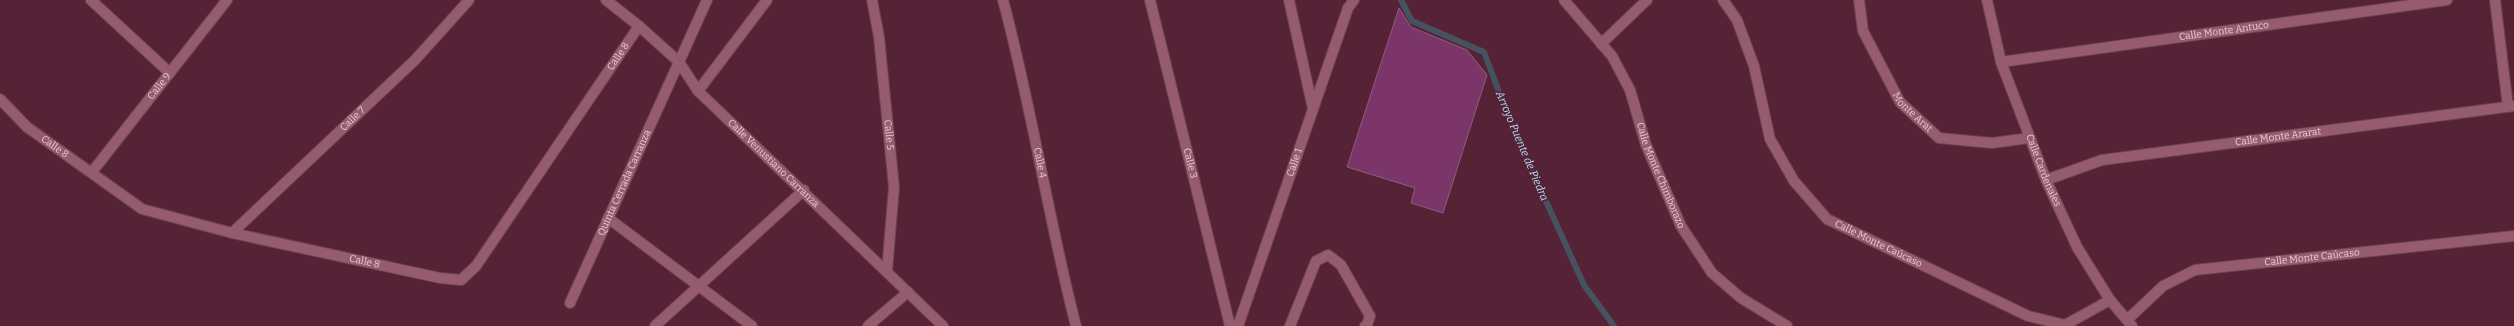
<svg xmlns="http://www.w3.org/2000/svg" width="2514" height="326" viewBox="0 0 2514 326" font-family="Bitter,serif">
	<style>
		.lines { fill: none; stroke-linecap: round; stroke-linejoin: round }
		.stream { stroke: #475261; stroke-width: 6 }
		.building { fill: #7c3569; stroke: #8d5d7e }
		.street-casing { stroke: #6d4353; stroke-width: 12 }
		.secondary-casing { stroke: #6d4353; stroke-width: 12 }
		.street { stroke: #945c6e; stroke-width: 10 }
		.secondary { stroke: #945c6e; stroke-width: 10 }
		.labels { text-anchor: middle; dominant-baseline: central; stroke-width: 4; stroke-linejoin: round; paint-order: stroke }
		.street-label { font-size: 10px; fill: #e9c9d2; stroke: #552335 }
		.water-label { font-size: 11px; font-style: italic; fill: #b5defc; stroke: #552335 }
	</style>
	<rect width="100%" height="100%" fill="#552335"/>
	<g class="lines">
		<path class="stream" d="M1401,0l11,21 72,31 27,72 73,161 30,41"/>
	</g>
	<path class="building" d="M1399,8l12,19 56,23 20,25 -44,138 -32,-10 4,-15 -68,-21z"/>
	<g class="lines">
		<g class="street-casing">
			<g id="street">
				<path d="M91,0l79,73"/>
				<path id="s1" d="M872,0l7,37 15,150 -7,84"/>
				<path id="s2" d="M1003,0c29,108 45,218 73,326"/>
				<path id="s3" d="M1150,0l80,326"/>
				<path d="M1289,0l24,109"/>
				<path id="s4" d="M1564,0l48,56 18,34 16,55 35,81 31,47 29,25 46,28"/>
				<path id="s5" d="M1723,0l14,20 17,46 16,73 24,42 33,38 201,97 37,9 45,-25"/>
				<path id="s6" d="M1859,0l4,31 37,71 39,36 53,5 37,-5"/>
				<path id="s7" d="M1987,0l14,62 45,118 31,67 33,53 22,26"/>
				<path d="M2495,0l13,107"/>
				<path d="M1601,44l46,-44"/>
				<path id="s8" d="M2001,62l446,-62"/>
				<path d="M698,91l69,-91"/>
				<path id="s9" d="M0,99l27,28 115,82 90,24 208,45 21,2 15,-14 163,-240 -33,-26"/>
				<path id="s10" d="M92,172l135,-172"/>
				<path id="s11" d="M2046,180l56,-20 412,-54"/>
				<path d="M608,218l144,108"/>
				<path id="s12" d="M232,233l183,-173 54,-60"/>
				<path id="s13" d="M570,303l137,-303"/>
				<path id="s14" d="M2127,320l36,-34 32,-16 319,-34"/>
				<path d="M655,326l149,-136"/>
				<path d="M868,326l40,-34"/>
				<path d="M1290,326l26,-65 12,-6 13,10 29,51 -3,9 -2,1"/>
			</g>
		</g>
		<g class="secondary-casing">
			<g id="secondary">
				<path id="s15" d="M639,26l40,36 19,29 245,235"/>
				<path id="s16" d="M1238,326l110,-318 6,-8"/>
			</g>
		</g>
		<use href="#street" class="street"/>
		<use href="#secondary" class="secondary"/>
	</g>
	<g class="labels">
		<g class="street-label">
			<text stroke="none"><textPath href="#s8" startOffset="225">Calle Monte Antuco</textPath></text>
			<text stroke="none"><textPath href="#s9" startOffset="781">Calle 8</textPath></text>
			<text stroke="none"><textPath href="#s10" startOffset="109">Calle 9</textPath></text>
			<text stroke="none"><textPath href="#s6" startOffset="127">Monte Arat</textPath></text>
			<text stroke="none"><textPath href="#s12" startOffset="166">Calle 7</textPath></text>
			<text stroke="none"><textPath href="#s1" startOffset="136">Calle 5</textPath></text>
			<text stroke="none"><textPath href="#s11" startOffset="237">Calle Monte Ararat</textPath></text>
			<text stroke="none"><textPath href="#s9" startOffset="73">Calle 8</textPath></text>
			<text stroke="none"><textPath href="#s16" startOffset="173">Calle 1</textPath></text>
			<text stroke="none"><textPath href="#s15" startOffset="193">Calle Venustiano Carranza</textPath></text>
			<text stroke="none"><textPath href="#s2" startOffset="167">Calle 4</textPath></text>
			<text stroke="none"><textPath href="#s3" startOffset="168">Calle 3</textPath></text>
			<text stroke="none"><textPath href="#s7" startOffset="180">Calle Cardenales</textPath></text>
			<text stroke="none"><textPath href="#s4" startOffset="203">Calle Monte Chimborazo</textPath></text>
			<text stroke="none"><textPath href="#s13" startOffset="132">Quinta Cerrada Carranza</textPath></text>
			<text stroke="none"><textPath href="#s5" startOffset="304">Calle Monte Caúcaso</textPath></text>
			<text stroke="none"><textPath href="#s14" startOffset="203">Calle Monte Caúcaso</textPath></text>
			<text stroke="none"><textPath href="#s9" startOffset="409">Calle 8</textPath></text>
		</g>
		<g class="water-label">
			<text transform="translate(1522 146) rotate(67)">Arroyo Puente de Piedra</text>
		</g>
	</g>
</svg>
